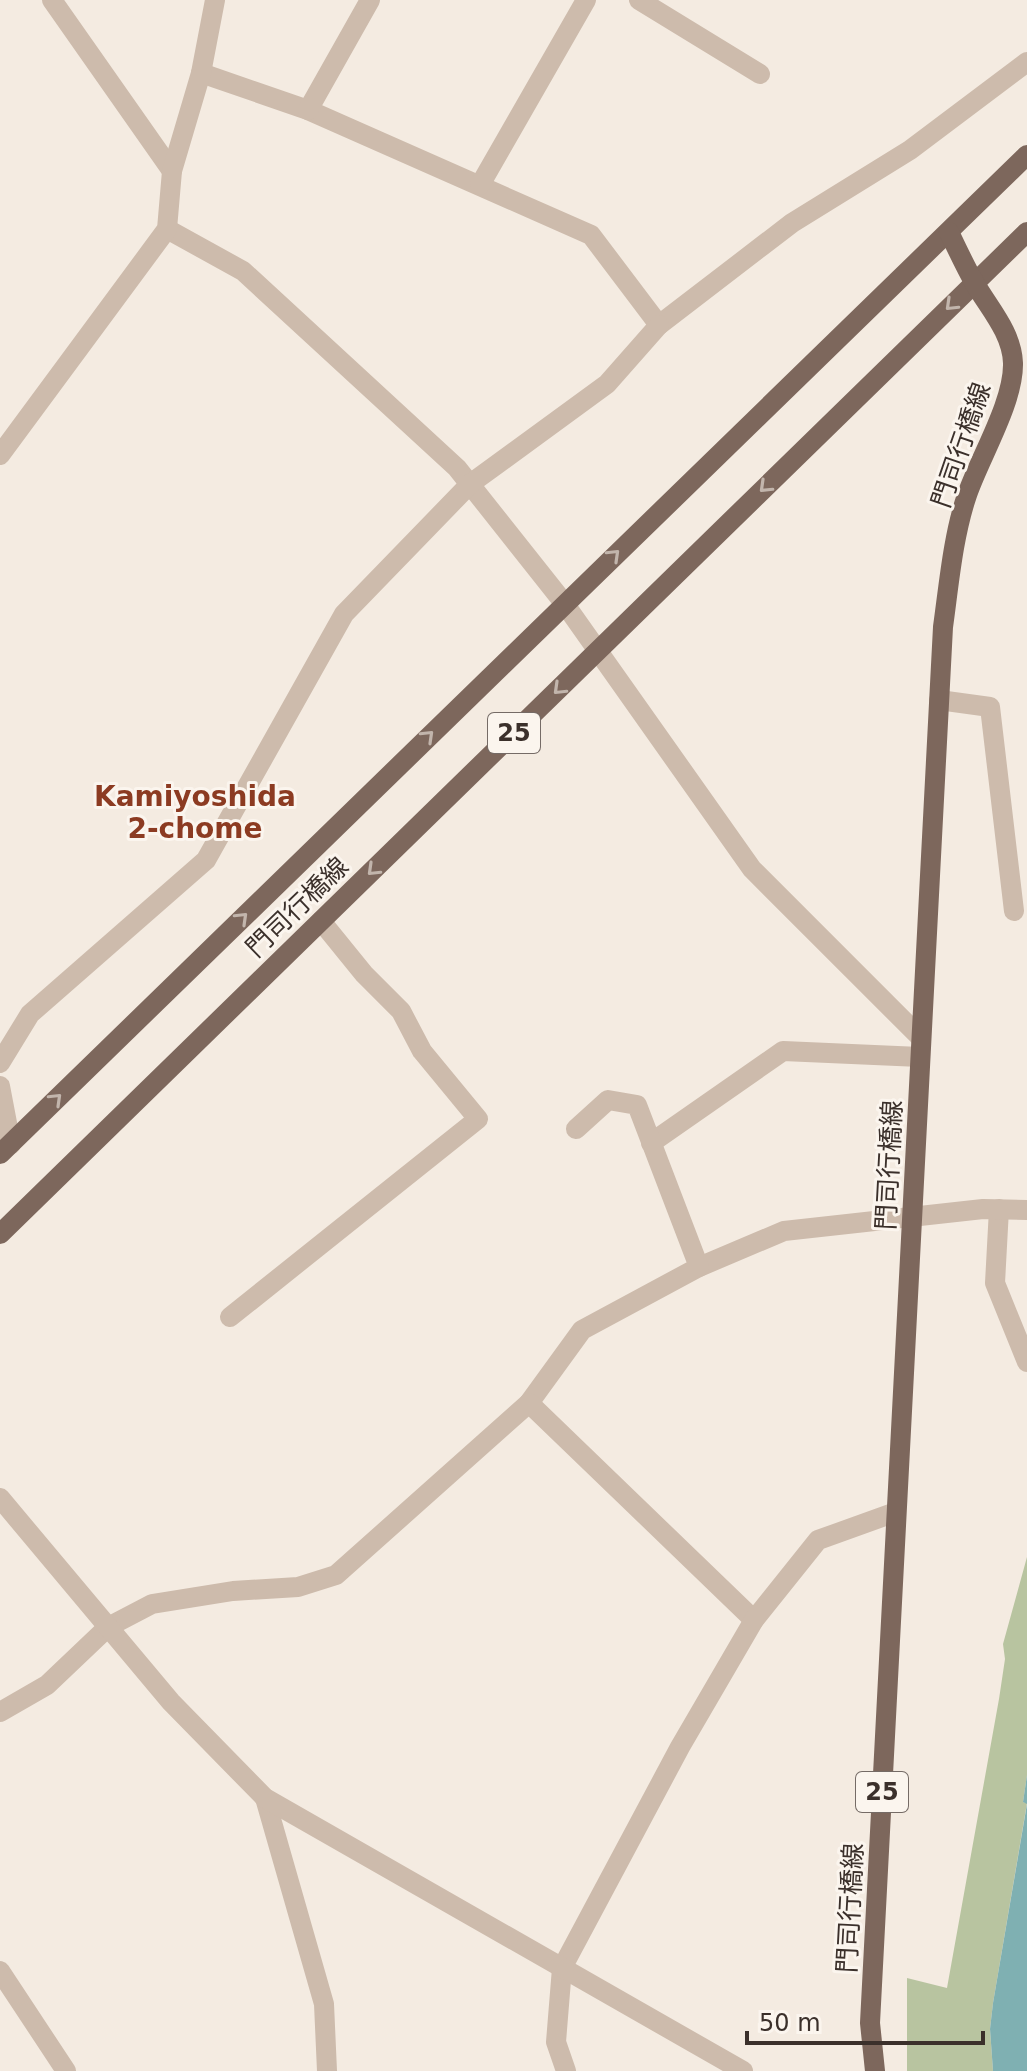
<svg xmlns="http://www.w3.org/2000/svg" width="1027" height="2071" viewBox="0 0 1027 2071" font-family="'DejaVu Sans','Noto Sans JP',sans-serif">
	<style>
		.green { fill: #b8c4a0 }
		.water { fill: #7fb0b2 }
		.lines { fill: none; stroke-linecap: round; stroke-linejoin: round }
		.minor { stroke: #cdbbac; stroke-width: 20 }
		.tertiary { stroke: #cdbbac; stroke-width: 20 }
		.primary { stroke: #7d675c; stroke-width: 20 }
		.oneway { stroke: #c2b5ac }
		.labels { text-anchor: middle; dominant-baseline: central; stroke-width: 6; stroke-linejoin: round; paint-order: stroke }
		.shield { fill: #fbf5ee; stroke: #756b66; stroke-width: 2 }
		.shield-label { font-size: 24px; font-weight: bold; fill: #3b302b }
		.street-label { font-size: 26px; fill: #3b302b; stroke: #fbf5ee }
		.neighbourhood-label { font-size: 28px; font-weight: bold; fill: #8c3b22; stroke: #fbf5ee }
	</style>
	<rect width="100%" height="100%" fill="#f4ebe1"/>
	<path class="green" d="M1027,1557v218l-4,27 4,1 -34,200 -3,26 3,42h-86v-93l40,10 52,-289 6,-40 -2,-15z"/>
	<path class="water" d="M1027,1775v296h-34l-3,-42 3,-26 34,-199 -4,-2z"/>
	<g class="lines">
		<g class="minor">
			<path d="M52,0l120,171"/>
			<path d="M639,0l121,74"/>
			<path d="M201,73l107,37 283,125 68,90 133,-102 118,-73 117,-88"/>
			<path d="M308,110l62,-110"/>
			<path d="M480,185l106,-185"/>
			<path d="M167,229l76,42 214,197 107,135 188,266 169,169"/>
			<path d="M0,455l167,-226 5,-58 29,-98 14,-73"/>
			<path d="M939,700l51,7 24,204"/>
			<path d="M0,1063l30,-49 176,-154 138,-246 126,-130 137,-100 52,-59"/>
			<path d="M0,1086l11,58"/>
			<path d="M651,1143l132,-92 137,6"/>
			<path d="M999,1209l-4,74 32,79"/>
			<path d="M699,1267l85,-36 199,-22 44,1"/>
			<path d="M230,1317l248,-198 -56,-68 -21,-40 -37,-37 -43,-53"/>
			<path d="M529,1403l53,-73 117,-63 -62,-162 -29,-5 -32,29"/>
			<path d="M0,1712l47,-27 61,-58 44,-23 81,-13 65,-4 38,-12 193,-172 225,217"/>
			<path d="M265,1798l59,206 3,67"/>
			<path d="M0,1971l66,100"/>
			<path d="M566,2071l-10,-29 6,-74 118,-221 74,-127 64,-80 78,-28"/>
		</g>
		<path class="tertiary" d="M0,1498l171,204 94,96 478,273"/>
		<g class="primary">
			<path d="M0,1154l1027,-999"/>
			<path d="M0,1234l1027,-1002"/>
			<path d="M875,2071l-5,-48 73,-1396c6,-43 10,-91 24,-132 13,-38 47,-93 46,-132 -1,-31 -25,-56 -39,-81 -9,-16 -17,-33 -25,-50"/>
		</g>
	</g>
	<defs><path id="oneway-chevron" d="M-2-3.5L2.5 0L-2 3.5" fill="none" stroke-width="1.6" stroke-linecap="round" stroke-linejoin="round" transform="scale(2)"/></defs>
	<g class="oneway">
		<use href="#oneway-chevron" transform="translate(951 305) rotate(136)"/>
		<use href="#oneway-chevron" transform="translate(765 487) rotate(136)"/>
		<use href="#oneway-chevron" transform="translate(614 555) rotate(-44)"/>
		<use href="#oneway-chevron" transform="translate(559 689) rotate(136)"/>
		<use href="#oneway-chevron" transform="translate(428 736) rotate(-44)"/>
		<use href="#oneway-chevron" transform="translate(373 870) rotate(136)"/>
		<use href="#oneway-chevron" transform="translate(242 918) rotate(-44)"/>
		<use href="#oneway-chevron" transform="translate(56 1099) rotate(-44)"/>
	</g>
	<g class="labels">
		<g class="shield">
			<rect x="488" y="713" width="52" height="40" rx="6"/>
			<rect x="856" y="1772" width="52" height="40" rx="6"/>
		</g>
		<g class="shield-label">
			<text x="514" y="733">25</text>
			<text x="882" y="1792">25</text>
		</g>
		<g class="street-label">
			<text transform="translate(961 445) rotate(-71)">門司行橋線</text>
			<text transform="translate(297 907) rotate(-44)">門司行橋線</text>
			<text transform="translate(889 1165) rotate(-87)">門司行橋線</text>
			<text transform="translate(850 1908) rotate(-87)">門司行橋線</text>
		</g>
		<g class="neighbourhood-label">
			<text x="195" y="796">Kamiyoshida<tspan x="195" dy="32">2-chome</tspan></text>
		</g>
	</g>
	<path d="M747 2031v12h236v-12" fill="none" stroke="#3b302b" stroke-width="4"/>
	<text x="759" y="2031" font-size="24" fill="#3b302b" stroke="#fbf5ee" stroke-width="6" paint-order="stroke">50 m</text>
</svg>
